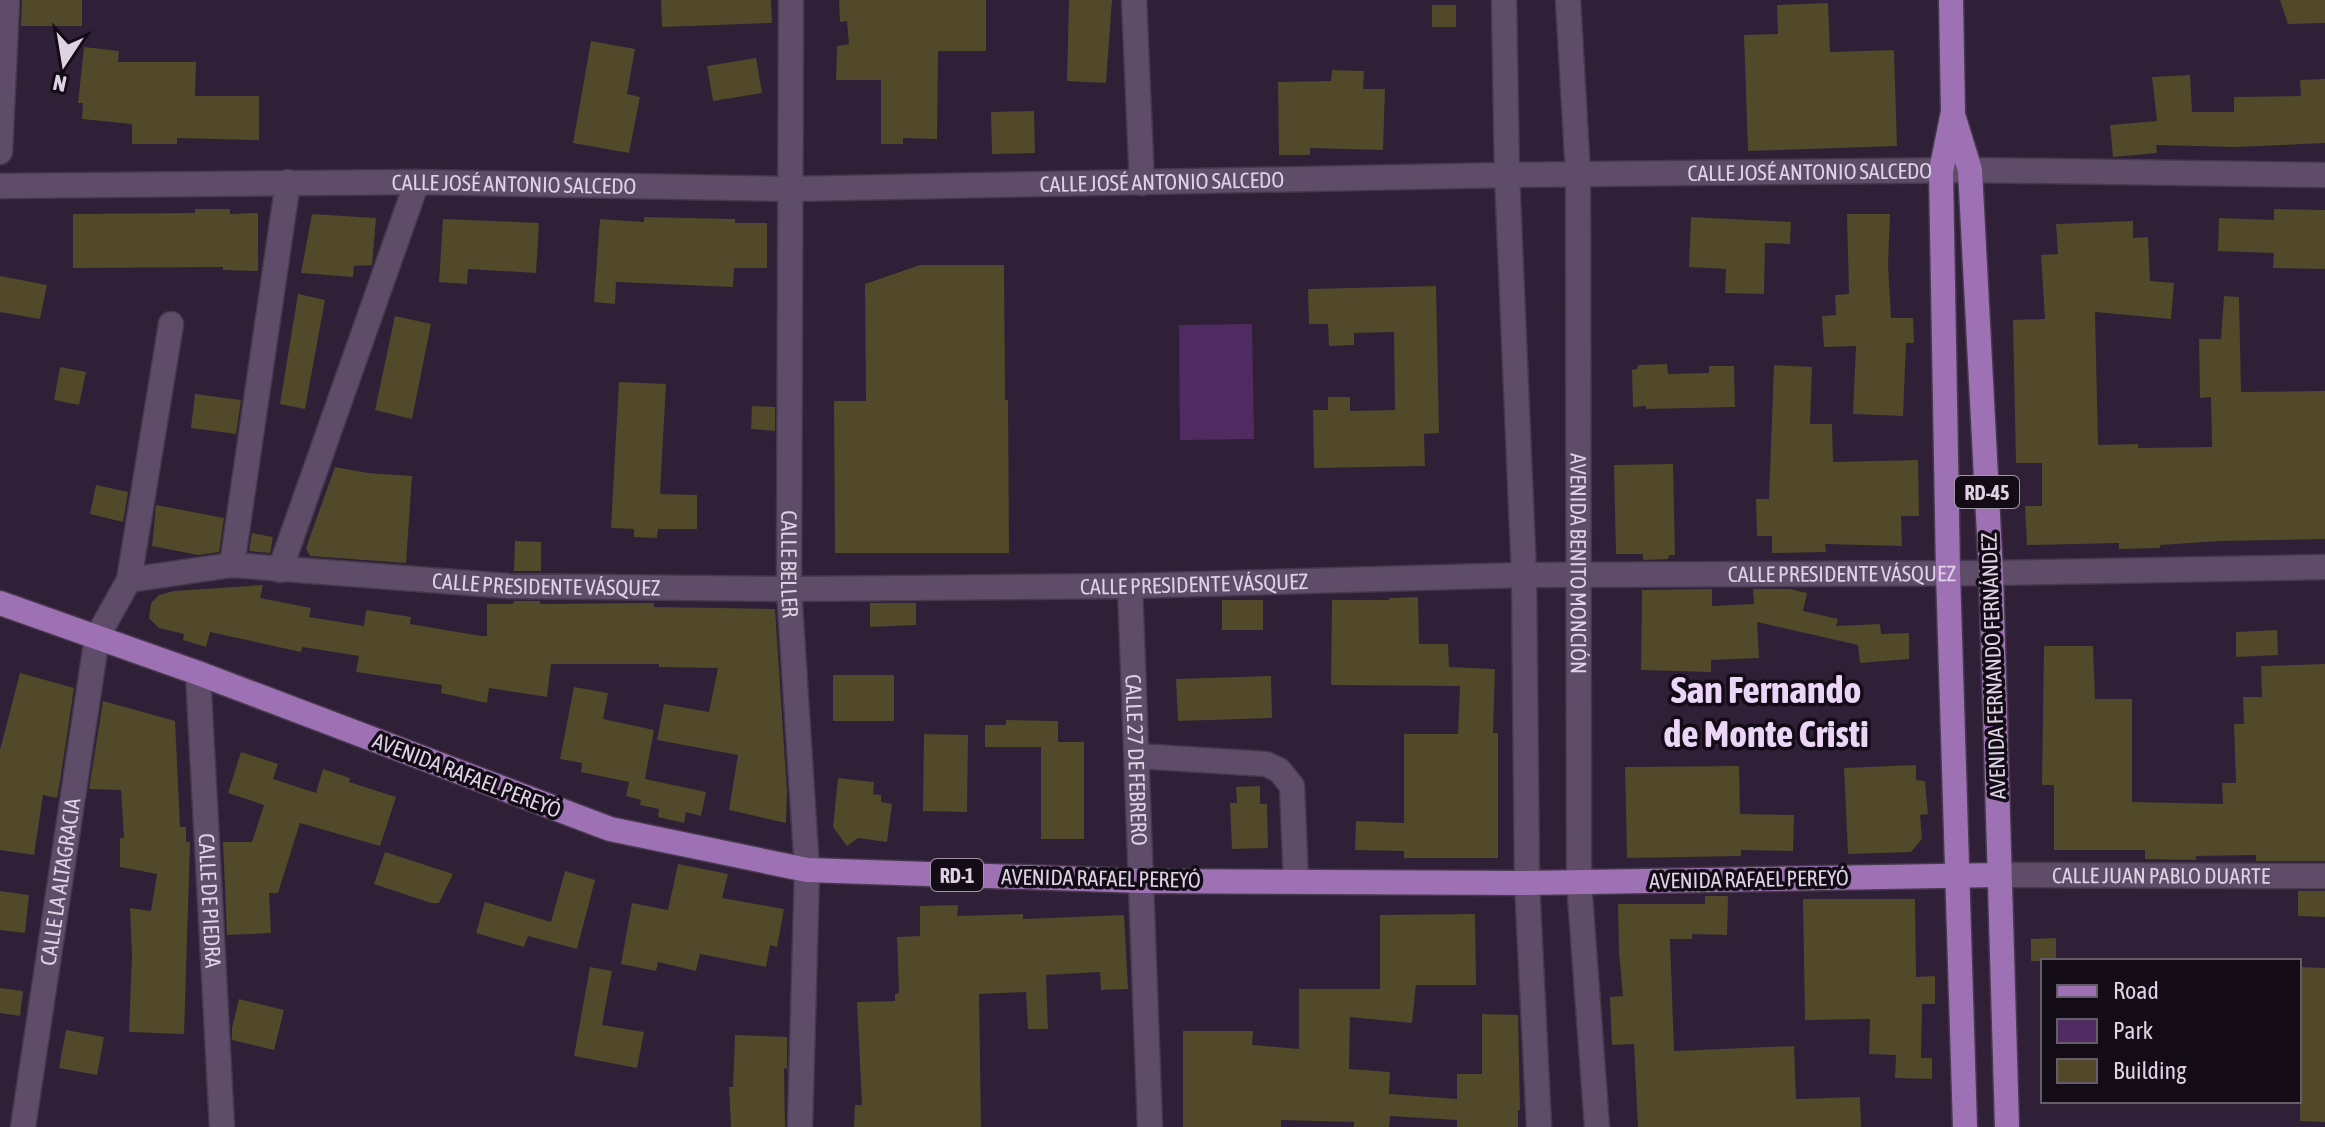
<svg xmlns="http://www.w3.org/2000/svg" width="2325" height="1127" viewBox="0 0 2325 1127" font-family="'Asap Condensed',sans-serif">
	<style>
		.green { fill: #502b62 }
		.building { fill: #514929 }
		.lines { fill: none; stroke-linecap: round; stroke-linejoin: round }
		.minor-casing { stroke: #47394d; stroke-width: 27 }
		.major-casing { stroke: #47394d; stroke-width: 27 }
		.minor { stroke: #5e4c68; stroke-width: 24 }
		.major { stroke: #9e71b4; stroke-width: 24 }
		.labels { text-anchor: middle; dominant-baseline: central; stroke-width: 7; stroke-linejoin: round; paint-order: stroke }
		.shield { fill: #130c17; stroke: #a197a6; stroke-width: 2 }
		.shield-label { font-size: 20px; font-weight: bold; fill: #ded3e3 }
		.street-label { font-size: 22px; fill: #ded3e3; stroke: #130c17 }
		.town-label { font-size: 38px; font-weight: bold; fill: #ecd6f7; stroke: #130c17 }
	</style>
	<rect width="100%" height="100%" fill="#2f1f37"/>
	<path class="green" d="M1252,324l2,115 -74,1 -1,-115z"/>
	<g class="building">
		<path d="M22,0h60v26h-61z"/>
		<path d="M661,0h110l1,23 -110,4z"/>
		<path d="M839,0h147v51h-48l-1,88 -34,-1v6h-22v-64h-45l1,-34 12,-2 -2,-23 -7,1z"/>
		<path d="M1069,0h43l-6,83 -39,-2z"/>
		<path d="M2280,0h45v23l-37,1z"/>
		<path d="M1828,3l2,49 64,-2 3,96 -149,5 -4,-116 34,-1 -1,-29z"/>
		<rect x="1432" y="5" width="24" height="22"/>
		<path d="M591,41l44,8 -8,45 13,3 -11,56 -56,-10z"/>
		<path d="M84,47l35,4 -1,11h78l-1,34h64v44l-82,-2v6h-45v-20l-50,-5 1,-16h-5z"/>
		<path d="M756,58l6,35 -49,8 -6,-35z"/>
		<path d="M1332,70l32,1 -1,18h22l-2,61 -73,-2v7h-31l-1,-73 53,-1z"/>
		<path d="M2190,75l2,37h42v-15l67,-1 -1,-16 25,-1v64l-90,4 -79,-2 1,8 -44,4 -3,-32 47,-4 -5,-44z"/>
		<path d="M1034,111l1,42 -43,1 -1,-42z"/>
		<path d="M195,209h35v5l28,-1v58l-35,-1v-3l-150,1v-54l122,-1z"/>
		<path d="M2274,209l51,1v59l-52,-1 1,-15 -56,-2 1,-33 55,2z"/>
		<path d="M312,214l64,4 -4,47 -18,1 -1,11 -52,-4z"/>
		<path d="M1847,214h43l-2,51 3,53h22l1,25h-8l-3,73 -50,-2 3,-68 -32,1 -2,-31 14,-1 -1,-20 14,-1z"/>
		<path d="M644,217l91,2v4h32v45h-33l-1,19 -117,-5 -1,22 -21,-2 6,-83 44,3z"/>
		<path d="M1691,217l100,5 -1,22 -25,-1 -1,51 -39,-1 1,-24 -37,-2z"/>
		<path d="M443,219l96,4 -3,50 -68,-4 -1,15 -28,-2z"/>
		<path d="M2133,221v17l15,-1 2,44 24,2 -3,36 -76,-7 3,133 40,-1v4l74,-1 -1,-50 -11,1 -1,-59h22l3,-43 15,1 2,95 84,-1v148l-104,2 -61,4v3l-41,1v-6l-92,2 -2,-39h17v-43h-26l-3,-143 32,-1 -4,-64 17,-1 -2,-30z"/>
		<path d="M920,265h84l1,135h3l1,153h-174l-1,-152h32l-1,-117z"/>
		<path d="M0,276l47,9 -7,34 -40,-7z"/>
		<path d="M1436,286l3,147 -15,1 1,32 -111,2 -1,-58h15v-13h22v14l45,-1 -1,-78 -40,1v12l-25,1 -1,-22h-19l-1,-35z"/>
		<path d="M298,294l27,6 -20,109 -25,-5z"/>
		<path d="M395,316l36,8 -19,95 -37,-9z"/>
		<path d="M1667,364l1,10 41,-1v-7h25l1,41 -89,2v-3l-13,1 -1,-37 5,-1 1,-4z"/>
		<path d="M1774,365l38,2 -2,57h22l1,38 85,-2 1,56h-18l1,30 -77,-2 1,8 -54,1v-17h-15l-1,-37h13z"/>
		<path d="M60,367l26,5 -7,33 -25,-5z"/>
		<path d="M619,382l47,2 -6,110 37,1v34h-39l-1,9 -23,-1v-8l-23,-1z"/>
		<path d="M195,394l46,6 -5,34 -45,-6z"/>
		<path d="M752,406l23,1v24l-24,-2z"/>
		<path d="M1673,464l2,91h-6l-1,4 -25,1v-6h-27l-2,-89z"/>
		<path d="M335,467l33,6 44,3 -6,87 -96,-7 -4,-8z"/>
		<path d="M96,485l32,7 -5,30 -33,-8z"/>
		<path d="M156,505l68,13 -5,34 -21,3 -46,-9z"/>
		<path d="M252,533l21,4 -3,16 -21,-2z"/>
		<path d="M515,541l26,1v29h-27z"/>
		<path d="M263,585l-3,13 51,10 -2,9 55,9 2,-16 45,7 -1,7 71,12h6v-32h26l1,-3h26v3l114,-1v4l121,2 12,183 -1,31 -57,-13 9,-55 -81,-15 7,-36 45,8 9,-44 -59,-1v-3h-108l-4,33 -58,-9 -2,15 -46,-10 1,-8 -86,-13 3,-16 -57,-9 -1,5 -91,-20 -4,15 -23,-7 1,-6 -25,-6 -10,-10 2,-15 8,-8 15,-4z"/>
		<path d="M1712,589v17l42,-2 -1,-15h37l17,4 -4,18 35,8 -2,7 44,-2 1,10 28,-1v26l-49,4 -2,-18 -101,-23 2,36 -48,2v12l-70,-2 1,-80z"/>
		<path d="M1418,597l1,47h29l1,23 46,2 -2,64h5v125h-94v-7l-49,-1 1,-29 48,2v-89h54l2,-48 -129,-1 1,-85h57v-2z"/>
		<rect x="1222" y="600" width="41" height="30"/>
		<path d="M870,603h46v22l-46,2z"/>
		<path d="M2277,630l1,25 -42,2v-25z"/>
		<path d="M2044,646h49l2,53h37v103l91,2 -1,-21h14l-2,-59h10l-1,-27h19l-1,-31 64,-2v197h-69v-6l-60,1v4l-51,-1v-9h-91v-65h-12z"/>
		<path d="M20,673l54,15 -15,100 -2,10 -14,-3 -9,60 -34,-5v-100z"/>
		<rect x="833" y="675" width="61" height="46"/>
		<path d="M1271,676l1,42 -94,3 -2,-42z"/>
		<path d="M574,687l34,6 -5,26 51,11 -9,49 61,13 -5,24 -15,-4 -2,11 -26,-6 1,-8 -19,-4 1,-5 -15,-4 3,-14 -48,-10 1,-9 -22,-4z"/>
		<path d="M103,701l72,20 5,106h6v15h4l-6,192 -55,-2 3,-77 -2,-47 21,3 6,-37 -37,-7v-29h4l-3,-48 -32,-1z"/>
		<path d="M1006,720l52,1v21h26v97h-43v-92h-56v-22h21z"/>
		<path d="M924,734l44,1 -1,77 -44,-1z"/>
		<path d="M241,752l37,12 -5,15 43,14 7,-24 27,9 -1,4 47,15 -16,49 -80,-23 -22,70h-9l2,40 -44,2 -4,-93h29l12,-37 -36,-12z"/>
		<path d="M1916,765v15l9,1 3,33 -8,1 2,24 -11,13 -63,2 -4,-86z"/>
		<path d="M1739,766l1,48 54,1 -1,36 -52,-1v6l-114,2 -2,-91z"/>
		<path d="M838,778l36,4 -1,12 8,1v7l11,2 -5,38 -29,-4 -11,8 -14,-19z"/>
		<path d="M1260,786v18h7l1,44 -36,1 -2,-46h7l-1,-16z"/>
		<path d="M385,852l68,22 -14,29h-8l-57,-19z"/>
		<path d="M678,864l50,10 -6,24 62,11 -7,38 -7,-2 -4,22 -66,-13 -4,17 -38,-9 -2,9 -35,-7 11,-61 36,7z"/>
		<path d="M565,871l30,9 -18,69 -49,-13 -4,11 -48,-14 9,-31 66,20z"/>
		<path d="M0,891l29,4 -4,38 -25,-3z"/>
		<path d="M2298,891h27v26l-27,-1z"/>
		<path d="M1705,896h23l-1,39 -35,-1v5h-22l4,112 120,-5 2,53 64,-2 1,30h-223l-4,-83 -22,1 -2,-48 13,-1 -4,-44 -1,-48h87z"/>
		<path d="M1803,899h112l1,78 19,-1v28h-13l-1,54h11v21l-37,-1 1,-23 -27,-1 1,-35 -65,1z"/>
		<path d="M958,905l-1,11 66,-2v5l101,-4 4,74 -27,1 -1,-18 -54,3 2,54h-20l-2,-37 -47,2 2,133h-127l1,-22h7l-5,-103 38,-1v-7l4,-1 -2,-56 23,-1v-30z"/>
		<path d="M1475,914l1,71h-60l-4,38 -62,-6 -1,52 41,3 -1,22 68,5v-25h25v-60l36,1 2,95h-2v17h-61v-7l-67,-4 -1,11h-35v-5l-73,-2v7h-98v-96h70l-1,14 47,4v-60h81v-74z"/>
		<path d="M2056,938v23h-25v-22z"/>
		<path d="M590,967l22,4 -10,54 42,7 -7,36 -63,-12z"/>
		<path d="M2299,967l26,1v154l-25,-1z"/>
		<path d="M0,988l23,3 -3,25 -20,-3z"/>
		<path d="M239,999l45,11 -10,40 -42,-10v-12z"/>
		<path d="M66,1030l38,7 -7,38 -38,-7z"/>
		<path d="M735,1035l52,2v32l-3,-1 1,59h-54l-2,-40h4z"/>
	</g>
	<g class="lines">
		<g class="minor-casing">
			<g id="minor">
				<path id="s1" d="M791,0l-2,589 18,281 -7,257"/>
				<path d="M1134,0l8,183"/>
				<path d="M1504,0l3,175 17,400 3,308 12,244"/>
				<path id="s2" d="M1568,0l10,174 1,708 18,245"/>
				<path d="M0,152l7,-152"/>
				<path id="s3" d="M0,186l417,-4 373,7 717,-14 463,-5 355,5"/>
				<path d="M232,565l56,-383"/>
				<path d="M280,570l137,-388"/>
				<path d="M129,580l42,-256"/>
				<path id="s4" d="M1130,586l20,541"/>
				<path id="s5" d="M198,673l24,454"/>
				<path d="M1137,756l129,8 13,6 13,16 4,95"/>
				<path id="s6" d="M1999,875l326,1"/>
				<path id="s7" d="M23,1127l74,-490 32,-57 103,-15 277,21 280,3 341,-3 394,-11 467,-2 334,-6"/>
			</g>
		</g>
		<g class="major-casing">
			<g id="major">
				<path d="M1951,0l2,112 -12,59 7,401 17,555"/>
				<path d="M1954,118l16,52 21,403 16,554"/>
				<path d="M0,603l198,70 412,156 197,41 335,11 385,2 472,-8"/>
			</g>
		</g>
		<use href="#minor" class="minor"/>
		<use href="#major" class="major"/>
	</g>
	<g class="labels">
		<g class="shield">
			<rect x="1955" y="476" width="64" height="32" rx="6"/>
			<rect x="931" y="859" width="52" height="32" rx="6"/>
		</g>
		<g class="shield-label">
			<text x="1987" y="492">RD-45</text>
			<text x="957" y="875">RD-1</text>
		</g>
		<g class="street-label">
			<text stroke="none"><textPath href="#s3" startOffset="1810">CALLE JOSÉ ANTONIO SALCEDO</textPath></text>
			<text stroke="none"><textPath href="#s3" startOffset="1162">CALLE JOSÉ ANTONIO SALCEDO</textPath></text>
			<text stroke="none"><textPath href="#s3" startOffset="514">CALLE JOSÉ ANTONIO SALCEDO</textPath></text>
			<text stroke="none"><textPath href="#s1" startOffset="564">CALLE BELLER</textPath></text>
			<text stroke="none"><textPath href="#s2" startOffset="564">AVENIDA BENITO MONCIÓN</textPath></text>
			<text stroke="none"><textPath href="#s7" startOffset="2276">CALLE PRESIDENTE VÁSQUEZ</textPath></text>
			<text stroke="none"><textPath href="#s7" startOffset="980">CALLE PRESIDENTE VÁSQUEZ</textPath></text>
			<text stroke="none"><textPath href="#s7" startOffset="1628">CALLE PRESIDENTE VÁSQUEZ</textPath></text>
			<text transform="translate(1993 666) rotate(-92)">AVENIDA FERNANDO FERNÁNDEZ</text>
			<text stroke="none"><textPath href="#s4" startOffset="174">CALLE 27 DE FEBRERO</textPath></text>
			<text transform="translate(467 775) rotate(21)">AVENIDA RAFAEL PEREYÓ</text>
			<text stroke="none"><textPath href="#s6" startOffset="162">CALLE JUAN PABLO DUARTE</textPath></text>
			<text transform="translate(1101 878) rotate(1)">AVENIDA RAFAEL PEREYÓ</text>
			<text transform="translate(1749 879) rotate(-1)">AVENIDA RAFAEL PEREYÓ</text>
			<text stroke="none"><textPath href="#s7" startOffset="248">CALLE LA ALTAGRACIA</textPath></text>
			<text stroke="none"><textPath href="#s5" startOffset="228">CALLE DE PIEDRA</textPath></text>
		</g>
		<g class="town-label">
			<text x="1766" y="689">San Fernando<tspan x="1766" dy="44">de Monte Cristi</tspan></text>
		</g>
	</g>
	<rect x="2041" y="959" width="260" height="144" fill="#130c17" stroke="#645c69" stroke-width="2"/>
	<rect x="2057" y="985" width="40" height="12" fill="#9e71b4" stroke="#645c69" stroke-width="2"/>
	<text x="2113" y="999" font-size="24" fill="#ded3e3">Road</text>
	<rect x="2057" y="1019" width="40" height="24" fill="#502b62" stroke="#645c69" stroke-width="2"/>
	<text x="2113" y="1039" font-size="24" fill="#ded3e3">Park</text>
	<rect x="2057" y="1059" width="40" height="24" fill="#514929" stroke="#645c69" stroke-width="2"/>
	<text x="2113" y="1079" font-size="24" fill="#ded3e3">Building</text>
	<g transform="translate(64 64) rotate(192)" stroke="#130c17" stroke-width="6" paint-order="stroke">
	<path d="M0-6L14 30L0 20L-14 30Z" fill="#ded3e3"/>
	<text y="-12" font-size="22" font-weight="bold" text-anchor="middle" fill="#ded3e3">N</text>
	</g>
</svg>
